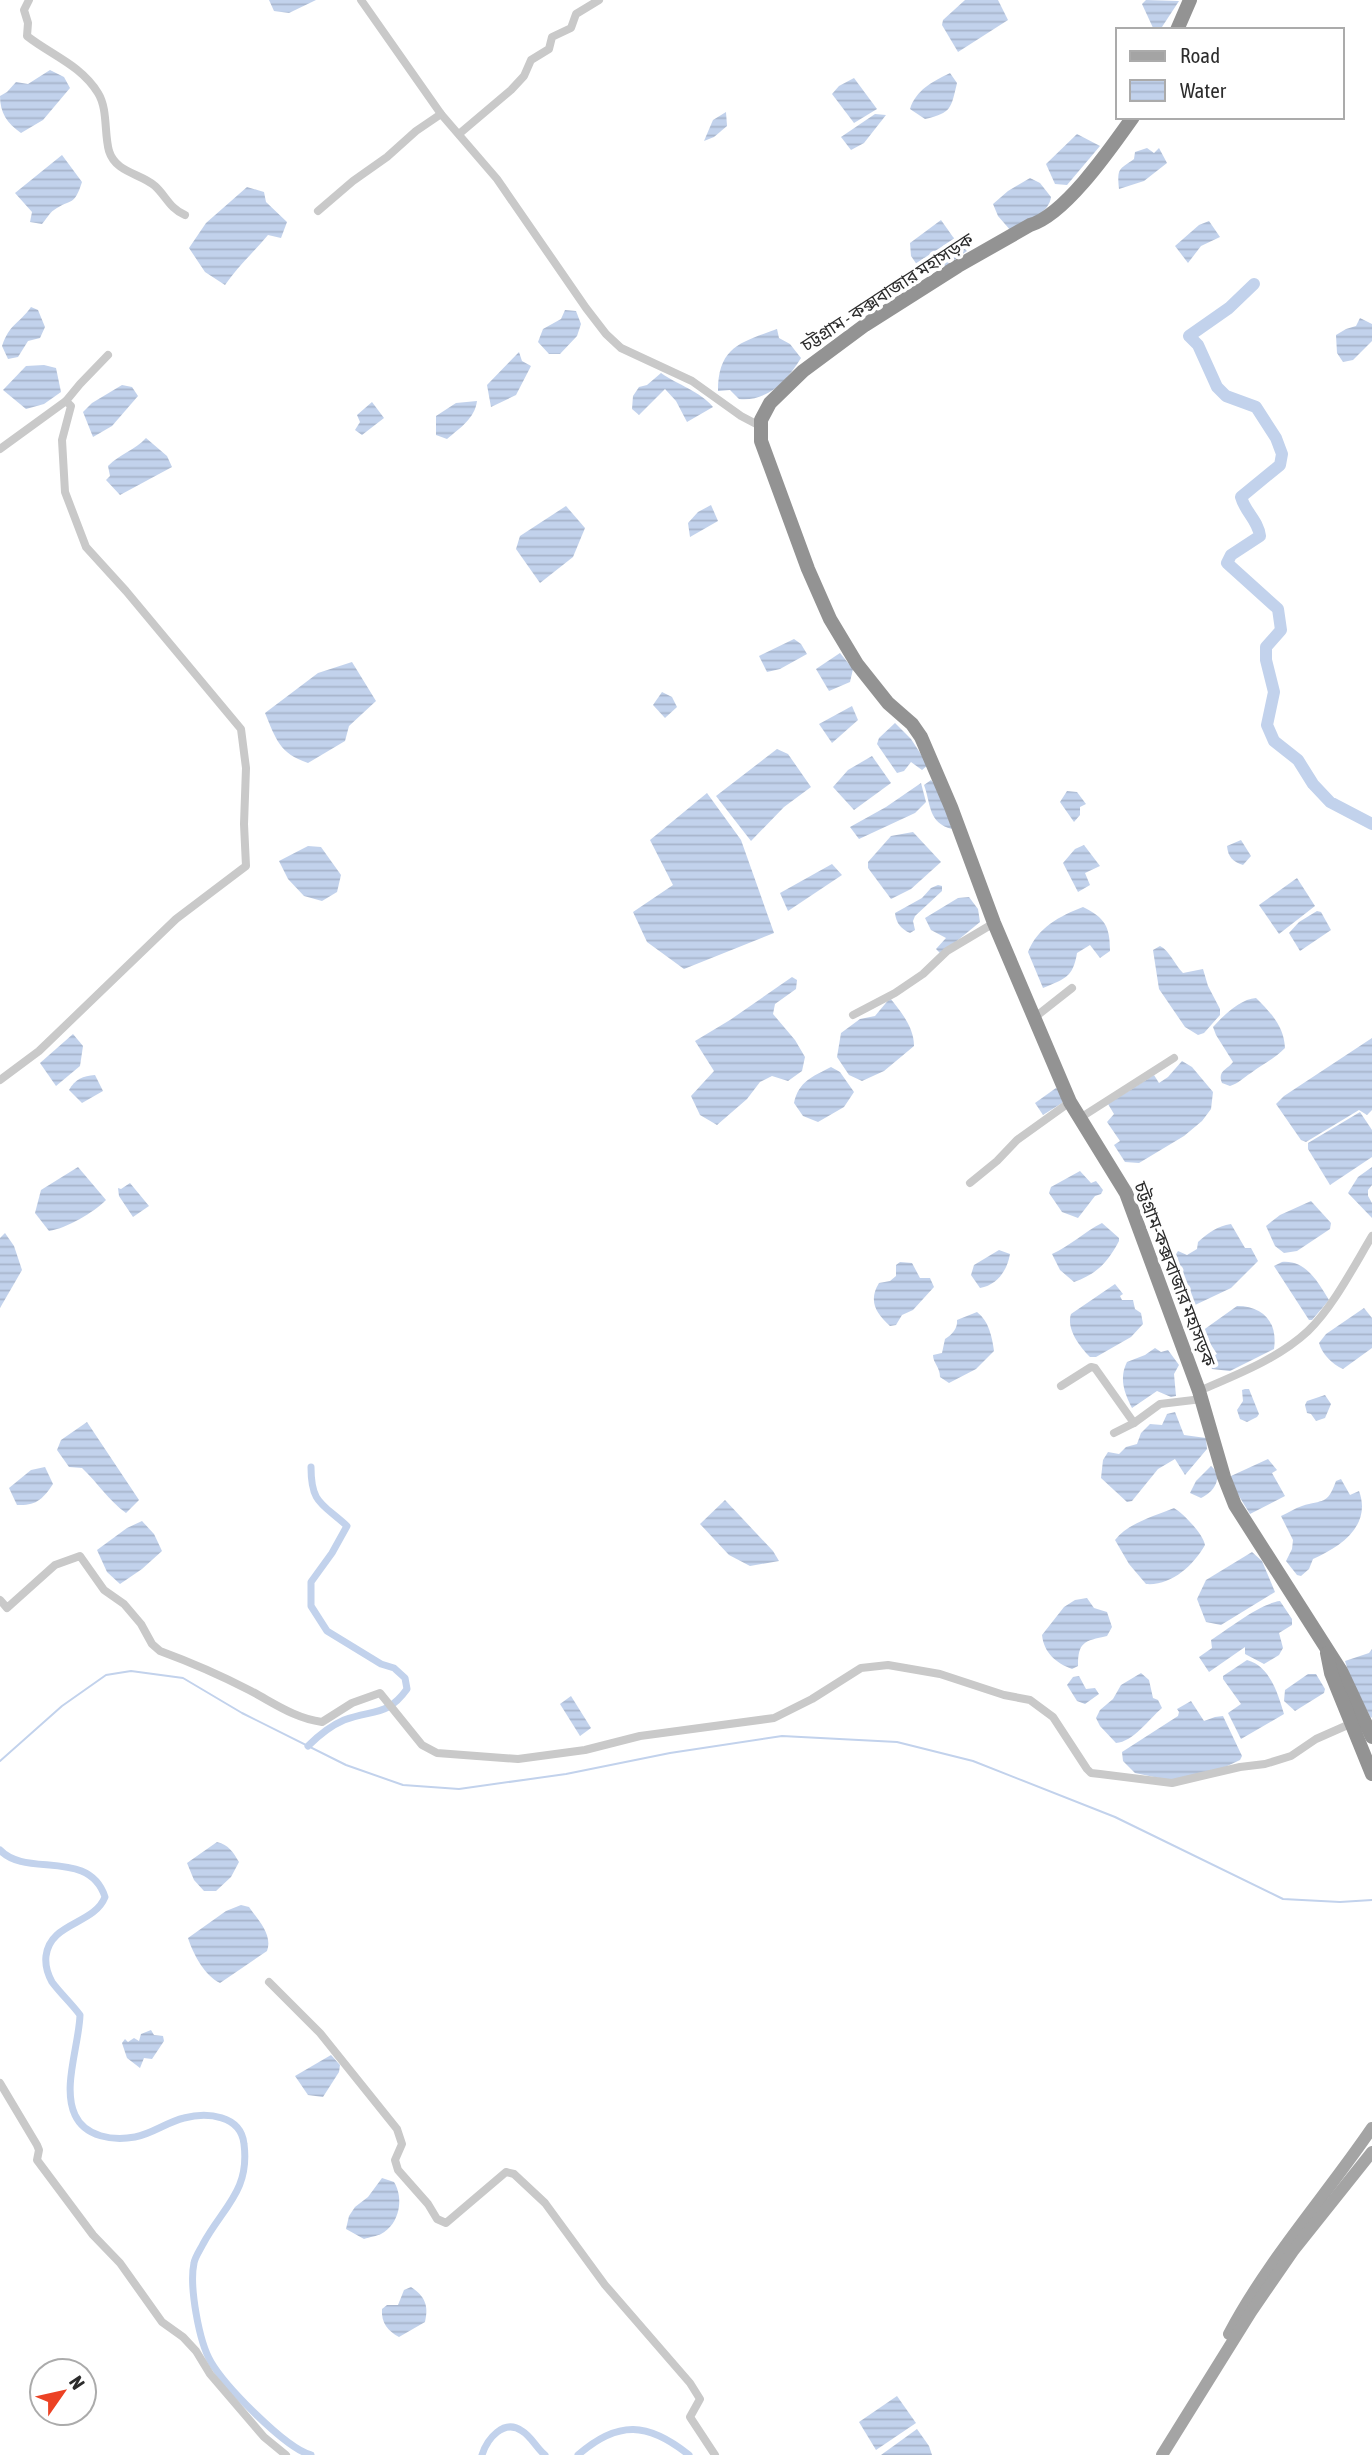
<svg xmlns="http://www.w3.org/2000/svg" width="1372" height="2455" viewBox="0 0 1372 2455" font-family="'Asap Condensed','Noto Sans Bengali',sans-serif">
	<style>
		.water { fill: url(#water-rules) }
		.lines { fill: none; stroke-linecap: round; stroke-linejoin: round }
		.stream { stroke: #c2d2ec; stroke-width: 2 }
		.canal { stroke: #c2d2ec; stroke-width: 7 }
		.river { stroke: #c2d2ec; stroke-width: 12 }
		.street { stroke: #c9c9c9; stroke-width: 8 }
		.primary { stroke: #a4a4a4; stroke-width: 12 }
		.highway { stroke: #939393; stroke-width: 14 }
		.labels { text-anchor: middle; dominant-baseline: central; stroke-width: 7; stroke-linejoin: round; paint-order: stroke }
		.street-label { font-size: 18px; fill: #2c2c2c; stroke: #fff }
	</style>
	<defs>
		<pattern id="water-rules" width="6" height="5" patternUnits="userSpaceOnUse" patternTransform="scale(1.75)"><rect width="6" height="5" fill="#c2d2ec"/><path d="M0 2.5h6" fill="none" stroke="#a7b4cb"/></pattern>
	</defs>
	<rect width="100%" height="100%" fill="#fff"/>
	<g class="water">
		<path d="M269,0h47l-27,13 -15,-2z"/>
		<path d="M965,0h33l10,20 -50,32 -16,-27 1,-5z"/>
		<path d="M1146,0l33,1 -19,29h-6l-12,-26z"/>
		<path d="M50,70l14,7 6,11 -27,32 -22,13c-14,-10 -21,-20 -21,-37l7,-4 9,-10 12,2z"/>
		<path d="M950,73l7,10c-6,25 -5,30 -32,36l-15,-10c6,-19 22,-27 40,-36z"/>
		<path d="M854,78l23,31 -23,14 -22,-29 7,-8z"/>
		<path d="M726,112l1,14 -13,11 -10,4 9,-21z"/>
		<path d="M875,114l11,1 -22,28 -13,7 -10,-13z"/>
		<path d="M1077,134l23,12 -33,39 -12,-1 -9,-20z"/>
		<path d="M1147,148l7,5 5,-5 8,15 -23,18 -25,8c-2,-22 0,-19 15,-30l1,-7z"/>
		<path d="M62,155l20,27c-8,25 -11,16 -28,28 -5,3 -8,10 -12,14l-12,-2 2,-10 -17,-19z"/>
		<path d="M1030,178l10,5 11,14c-2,17 -26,26 -40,34l-13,-15 -5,-12 15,-13z"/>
		<path d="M247,187l17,5 2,10 21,20 -6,16 -13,-3c-14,17 -30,31 -43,50l-20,-13 -16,-24 17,-25z"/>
		<path d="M941,220l12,17 14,14 -21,15 -24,6 -11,-16 -1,-13z"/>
		<path d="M1209,221l11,16 -19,9 -13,17 -13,-17 24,-21z"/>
		<path d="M31,307l7,3 7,17 -5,11 -12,3 -10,16 -10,2 -6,-13c8,-23 16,-21 29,-39z"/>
		<path d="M565,310l11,1 5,13 -4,12 -17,18h-11l-11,-12 5,-13 18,-10z"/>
		<path d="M1360,318l12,6v17l-19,19 -10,2 -6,-9 -1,-18 10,-6 10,-3z"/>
		<path d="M777,329l2,9 11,6 11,14c-14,23 -34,44 -62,41l-9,-9 -12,1c0,-45 24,-49 59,-62z"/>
		<path d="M519,352l3,9 9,5 -15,29 -25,12 -4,-22z"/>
		<path d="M44,365l12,3 5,24 -17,12 -18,5 -23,-19 23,-24z"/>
		<path d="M661,373c17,12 39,18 52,34l-26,15 -11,-21 -11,-12 -26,26 -7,-6 1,-13 6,-9 8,-2z"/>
		<path d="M122,385l10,2 6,9 -26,30 -19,11 -10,-25 9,-9z"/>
		<path d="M477,401c-2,17 -17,27 -30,38l-11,-4v-19l20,-13z"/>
		<path d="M372,402l12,16 -22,17 -7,-5 5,-8 -3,-7z"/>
		<path d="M146,438l21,18 5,11 -52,28 -14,-15 4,-4 -2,-10c12,-12 27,-16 38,-28z"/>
		<path d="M711,505l7,16 -28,16 -2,-14 10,-11z"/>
		<path d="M566,506l19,22 -12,29 -33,26 -24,-34 4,-13z"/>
		<path d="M794,639l7,5 6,10 -27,15 -13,3 -8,-16z"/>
		<path d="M840,653l13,16 -3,13 -21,9 -13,-22z"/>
		<path d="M352,662l24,39 -27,25 -4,15 -37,22c-29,-10 -32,-24 -43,-50l53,-40z"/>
		<path d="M662,692l10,5 5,10 -12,11 -12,-13z"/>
		<path d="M852,706l6,14 -26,23 -13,-19z"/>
		<path d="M895,723l16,16 17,26 -6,5 -11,-8 -7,9 -7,2 -20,-29 2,-6z"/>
		<path d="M777,749l11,5 23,33 -27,20 -33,34 -35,-45z"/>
		<path d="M872,756l19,27 -37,27 -21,-23 15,-17z"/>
		<path d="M931,780l7,8 14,41c-24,-6 -21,-25 -28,-44z"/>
		<path d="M921,783l5,19 -11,11 -56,26 -9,-12 36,-20z"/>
		<path d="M1067,791l10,1 9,12 -6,3v8l-6,7 -14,-20z"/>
		<path d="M707,793l34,47 33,93 -90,36 -37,-27 -14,-30 40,-27 -23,-45z"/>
		<path d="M913,832l28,30 -30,27 -20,10 -23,-31v-6l23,-26z"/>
		<path d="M1241,840l10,16 -8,9c-10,-3 -15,-8 -16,-19z"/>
		<path d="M1084,845l16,21 -15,7 5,12 -12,7 -15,-29 12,-14z"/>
		<path d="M308,846l13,1 20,28 -4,17 -15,9 -18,-5 -16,-17 -9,-18z"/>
		<path d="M832,864l10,11 -54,36 -8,-18z"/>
		<path d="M1297,878l18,28 -36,28 -20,-29z"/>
		<path d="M938,885l4,1v5l-27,25 -2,5 2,9 -5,3c-9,-4 -14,-10 -15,-20l27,-15 9,-10z"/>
		<path d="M969,897l9,12 2,13 -39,32 -5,-5 10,-11 -15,-8 -6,-12 33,-20z"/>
		<path d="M1083,907c22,11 27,19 27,44l-10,7 -10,-13 -13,8c-4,25 -13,26 -34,35l-15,-36c10,-25 32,-36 55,-45z"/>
		<path d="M1317,911l4,1 10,18 -31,21 -11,-18 10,-11z"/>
		<path d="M1160,946c9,4 15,19 23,27l20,-4 5,17 12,23v6l-16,18 -6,2 -13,-8 -26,-38 -6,-39z"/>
		<path d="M792,977l5,3 -1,9 -21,15 -2,10 22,26 10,17 -3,14 -14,10 -16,-5 -12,6 -13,17 -30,26 -17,-10 -9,-19 23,-25 -19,-30 35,-21z"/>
		<path d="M890,998c11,14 24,29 24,48l-30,25 -22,10 -13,-6 -12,-18 4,-24 19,-14 15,-3z"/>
		<path d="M1256,998c15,15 28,28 29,50 -11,11 -22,16 -34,25 -8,5 -12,10 -21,13l-8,-3c-5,-12 5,-13 11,-21l-17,-27 -3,-8c10,-11 27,-28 43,-29z"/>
		<path d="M73,1034l10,12 -3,20 -24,20 -16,-23z"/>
		<path d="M1372,1038v72l-5,5 -8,-5 -53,32 -5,-2 -25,-36 8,-8z"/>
		<path d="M1182,1061l10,6 21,25 -2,17 -9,12 -18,15 -45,27 -14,-1 -11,-17 6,-4 -13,-19 7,-8 -6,-10 46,-29 5,8 9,-6z"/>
		<path d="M831,1067l9,5 14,20 -10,15 -26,15 -15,-6 -9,-13c5,-22 18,-26 37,-36z"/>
		<path d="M95,1075l8,16 -21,12 -13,-13c6,-11 14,-14 26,-15z"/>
		<path d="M1056,1088l4,2 3,8 -1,5 -19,12 -8,-12z"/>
		<path d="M1360,1112l12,18v27l-42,28 -22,-36v-6z"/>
		<path d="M78,1167l28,33c-13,13 -39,28 -57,31l-14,-18 6,-23z"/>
		<path d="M1372,1167v18l-4,5v6l4,7v15l-24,-25 10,-16z"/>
		<path d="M1080,1171l11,12 5,-2 7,9 -2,4 -6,2 -17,22 -16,-6 -13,-19 2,-6z"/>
		<path d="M130,1183l19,23 -16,11 -14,-21 -1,-8 3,1z"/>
		<path d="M1311,1201l20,22 -1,6 -33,22 -13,2 -9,-7 -9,-20 14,-11z"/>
		<path d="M1102,1223l17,15v3c-11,21 -22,33 -45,41l-14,-12 -8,-16c18,-8 32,-22 50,-31z"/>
		<path d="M1231,1224l14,24h6l7,13 -27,27 -36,17 -27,-38 10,-16 9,4 10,-6 1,-7c10,-9 19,-16 33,-18z"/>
		<path d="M5,1233l9,13 8,24 -22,38v-70z"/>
		<path d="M999,1250l11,4c-3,17 -13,31 -30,34l-9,-13 3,-10z"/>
		<path d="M900,1262l12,1 8,15h10l4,9 -21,23 -11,5 -6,10 -6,1c-14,-13 -22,-25 -11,-43l11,-2 6,-5v-11z"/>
		<path d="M1282,1262c24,-2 36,20 47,38l-17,20h-3l-35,-54z"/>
		<path d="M1115,1284l8,10 -3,2 2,4h11l2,9 6,4 2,11 -12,13 -35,20h-6c-10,-10 -24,-28 -19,-43z"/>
		<path d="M1237,1306c26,0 41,16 37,43l-44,22 -18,-2 -4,-10 9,-5 -15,-23z"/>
		<path d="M1364,1308l8,10v30l-29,21c-11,-5 -21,-15 -24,-26l7,-9z"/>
		<path d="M977,1312c12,9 15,25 17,39l-18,18 -27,14 -9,-6c0,-10 -7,-14 -7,-22l9,-2 3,-14c7,-4 13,-11 12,-19z"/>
		<path d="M1155,1348l6,4 7,-2 11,15 -5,9 2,22 -5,1 -14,-6 -25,17c-8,-16 -13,-30 -5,-46l18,-7z"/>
		<path d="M1245,1389h4l10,25 -2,3 -10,5 -7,-3 -3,-9 6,-9 -1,-11z"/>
		<path d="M1325,1395l6,9 -6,14 -9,3 -5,-7 -4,-1 -2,-8 2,-4z"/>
		<path d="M1175,1412l9,23 22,3 1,11 -22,26 -10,-16 -17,10 -26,32 -5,1 -26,-24 2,-18 5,-8 11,2 7,-7 11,-3 4,-11 9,-9 12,1 5,-11z"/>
		<path d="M87,1422l52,78 -13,13c-18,-13 -28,-30 -44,-45l-13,-1 -12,-17 4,-10z"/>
		<path d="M1268,1459l9,11 -5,3 13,23 -35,18 -16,-26 -3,-12z"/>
		<path d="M1211,1466c13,11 3,26 -10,32l-11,-5 6,-12z"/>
		<path d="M45,1467l8,17c-10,15 -17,22 -36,21l-8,-17 22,-18z"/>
		<path d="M1341,1479l9,16 9,-4c13,35 -19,56 -46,68l-4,10 -8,7 -4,-1 -11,-14 6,-12 1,-9 -12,-24c7,-3 14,-8 21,-10 21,-7 25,0 34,-25z"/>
		<path d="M725,1500l48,51 6,10 -29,5 -21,-11 -29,-31z"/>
		<path d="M1174,1508c10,6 29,26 31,37 -12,21 -34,41 -59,39l-17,-20 -14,-24c13,-17 40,-24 59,-32z"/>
		<path d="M142,1521l12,13 8,17 -20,18 -22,15 -13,-12 -10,-22 30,-22z"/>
		<path d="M1252,1552l10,9 13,31 -54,33 -15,-3 -9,-23 9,-19z"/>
		<path d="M1087,1598l7,10 13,4 5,15 -5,9c-23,5 -29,6 -29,30l-6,3c-16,-6 -28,-16 -30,-34l22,-28 11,-7z"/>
		<path d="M1280,1601l12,18v6l-13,8 4,15 -4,7 -15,9 -19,-10v-7l-36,25 -10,-15 13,-9 -1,-8c17,-11 50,-37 69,-39z"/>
		<path d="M1372,1649v68l-1,1 -21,-41 -5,-16 24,-8z"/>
		<path d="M1247,1660c23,6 31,34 37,54l-43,25 -13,-26 13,-9 -18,-25v-3z"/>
		<path d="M1141,1673l8,7 4,18 5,2 4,8c-13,11 -29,34 -46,35l-16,-17 -4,-8 4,-8 13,-11 8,-14z"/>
		<path d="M1308,1674h8l9,15 -1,4 -29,18 -11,-10 1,-11z"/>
		<path d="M1079,1676l7,13 9,-1 4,6 -14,10 -8,-3 -10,-16 6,-8z"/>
		<path d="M571,1696l20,32 -11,8 -20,-32z"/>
		<path d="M1191,1701l13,20 11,-4 8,-1 19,40 -2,4 -17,8 -50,13 -38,-8 -12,-12 -1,-9 56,-36 1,-4 -2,-3z"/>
		<path d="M217,1842c12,3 16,10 22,20l-8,15 -15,14h-12l-10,-11 -7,-17z"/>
		<path d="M241,1905l8,2c9,13 24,28 18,44l-47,32c-15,-7 -27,-29 -32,-45l38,-27z"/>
		<path d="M151,2030l3,5 9,1 1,5 -12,18 -8,-1 -4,10 -13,-10 -5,-15 3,-4 3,3 6,-4 5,3 2,-7z"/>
		<path d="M331,2055l9,10 -1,7 -16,25 -15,-2 -13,-19z"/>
		<path d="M382,2178l12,4c10,16 6,42 -13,52 -4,2 -11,3 -17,5l-18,-10 3,-13 6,-9 13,-10z"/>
		<path d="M411,2287c14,9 18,19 14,35l-26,15c-11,-6 -18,-14 -17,-28l5,-4h11l6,-15z"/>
		<path d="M897,2396l19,27 -40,27 -17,-28z"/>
		<path d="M917,2429l12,17 3,9h-51z"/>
	</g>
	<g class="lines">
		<path class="stream" d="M0,1761l62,-55 44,-31 25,-4 52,7 59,35 104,52 57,20 56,4 107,-15 104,-21 112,-17 115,6 76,19 142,56 168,82 57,3 32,-2"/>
		<g class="canal">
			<path d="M308,1746c11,-11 22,-20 36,-26 29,-11 43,-3 63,-31l-2,-11 -11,-10 -13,-4 -54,-33 -16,-25v-24l21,-29 15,-27c-25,-23 -36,-22 -36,-59"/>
			<path d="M0,1850c26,28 89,-2 105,47 -11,28 -55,25 -59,59 -1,9 1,17 6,26 8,11 20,22 28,33 -1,30 -18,73 -5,100 10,22 38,26 60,22 17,-3 32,-15 49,-19 23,-6 57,-3 60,26 6,47 -21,63 -41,100 -3,6 -8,13 -9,19 -5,23 5,79 17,99 14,24 74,86 100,93"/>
			<path d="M482,2455c5,-16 22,-37 40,-24 10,6 14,17 23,24"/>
			<path d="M578,2455c40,-35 70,-33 111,0"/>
		</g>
		<path class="river" d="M1254,284l-25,24 -40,28 9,9 19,42 9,9 30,11 20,31 6,16 -2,11 -39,32c4,15 17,23 19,39l-29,19 -4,8 51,46 3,21 -15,17v13l8,32 -7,33 7,16 24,19 15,24 17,18 42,22"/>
		<g class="street">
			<path d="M29,0l-5,10 4,13 -1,13c24,19 54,29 71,57 10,16 6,40 11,58 7,22 31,22 46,35 11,10 15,23 30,29"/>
			<path d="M361,0l80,114 56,65 89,129 20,26 15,14 71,33 49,35 19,10"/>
			<path d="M459,134l52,-44 13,-14 7,-16 18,-11 3,-12 19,-9 5,-14 23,-14"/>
			<path d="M318,211l35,-30 34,-24 29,-26 25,-17"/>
			<path d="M0,449l66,-48"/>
			<path d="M853,1015l42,-22 28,-19 24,-23 47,-28"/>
			<path d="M1034,1018l38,-30"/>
			<path d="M0,1080l39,-29 137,-132 70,-53 -2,-42 2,-56 -5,-39 -115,-138 -40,-44 -21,-55 -3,-52 9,-34 -5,-5 14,-17 28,-29"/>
			<path d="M1080,1118l94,-60"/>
			<path d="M970,1183l27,-22 20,-21 53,-38"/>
			<path d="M1061,1386l30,-19 4,1 39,55"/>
			<path d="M1199,1391c37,-16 79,-32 109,-60 25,-24 46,-65 64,-95"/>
			<path d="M1114,1433l20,-10 26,-19 42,-5"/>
			<path d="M0,1600l7,8 48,-43 25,-9 24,34 20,14 17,20 11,20 8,7c30,11 60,24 89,39 25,13 45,28 73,32l30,-19 28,-10 42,52 15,8 81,6 67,-9 55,-14 134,-18 38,-19 49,-31 27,-3 52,9 64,21 26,5 23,17 34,52 4,4 9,1 72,9 68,-16 25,-3 26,-8 25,-17 34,-15"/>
			<path d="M269,1982l51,51 77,96 5,15 -7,16 3,10 30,34 9,15 9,4 60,-51 8,2 31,29 60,82 85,98 10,16 -10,18 25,38"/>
			<path d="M0,2083l37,62 2,5 -2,10 56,75 27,28 42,59 21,15 13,14 14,23 54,63 22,18"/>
		</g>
		<g class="primary">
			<path d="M1229,2334c39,-74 96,-137 143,-206"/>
			<path d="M1162,2455l89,-143 42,-61 79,-99"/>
		</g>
		<g class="highway">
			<path d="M1177,30l13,-30"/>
			<path d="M1133,117c-22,31 -68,98 -103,108l-72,41 -93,59 -62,46 -33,32 -9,17v21l47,128 22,50 27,45 31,39 24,21 9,13 30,70 43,116 76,179 56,91 73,198 25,86 11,28 106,166 31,66"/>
			<path d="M1327,1653l4,20 41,101"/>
		</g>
	</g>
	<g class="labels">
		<g class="street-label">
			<text transform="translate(887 292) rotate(-33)">চট্টগ্রাম - কক্সবাজার মহাসড়ক</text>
			<text transform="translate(1175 1274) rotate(69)">চট্টগ্রাম-কক্সবাজার মহাসড়ক</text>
		</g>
	</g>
	<rect x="1116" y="28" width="228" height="91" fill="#ffffff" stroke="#ababab" stroke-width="2"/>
	<rect x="1130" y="51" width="35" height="10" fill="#a4a4a4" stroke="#ababab" stroke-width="2"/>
	<text x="1180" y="63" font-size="21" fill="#2c2c2c">Road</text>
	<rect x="1130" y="80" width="35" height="21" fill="url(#water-rules)" stroke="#ababab" stroke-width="2"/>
	<text x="1180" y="98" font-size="21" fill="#2c2c2c">Water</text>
	<g transform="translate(63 2392) rotate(56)"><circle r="33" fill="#ffffff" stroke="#ababab" stroke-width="2"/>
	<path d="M0-5L12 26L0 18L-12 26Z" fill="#ec4224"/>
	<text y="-10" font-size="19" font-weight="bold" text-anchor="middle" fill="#2c2c2c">N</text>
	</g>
</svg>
